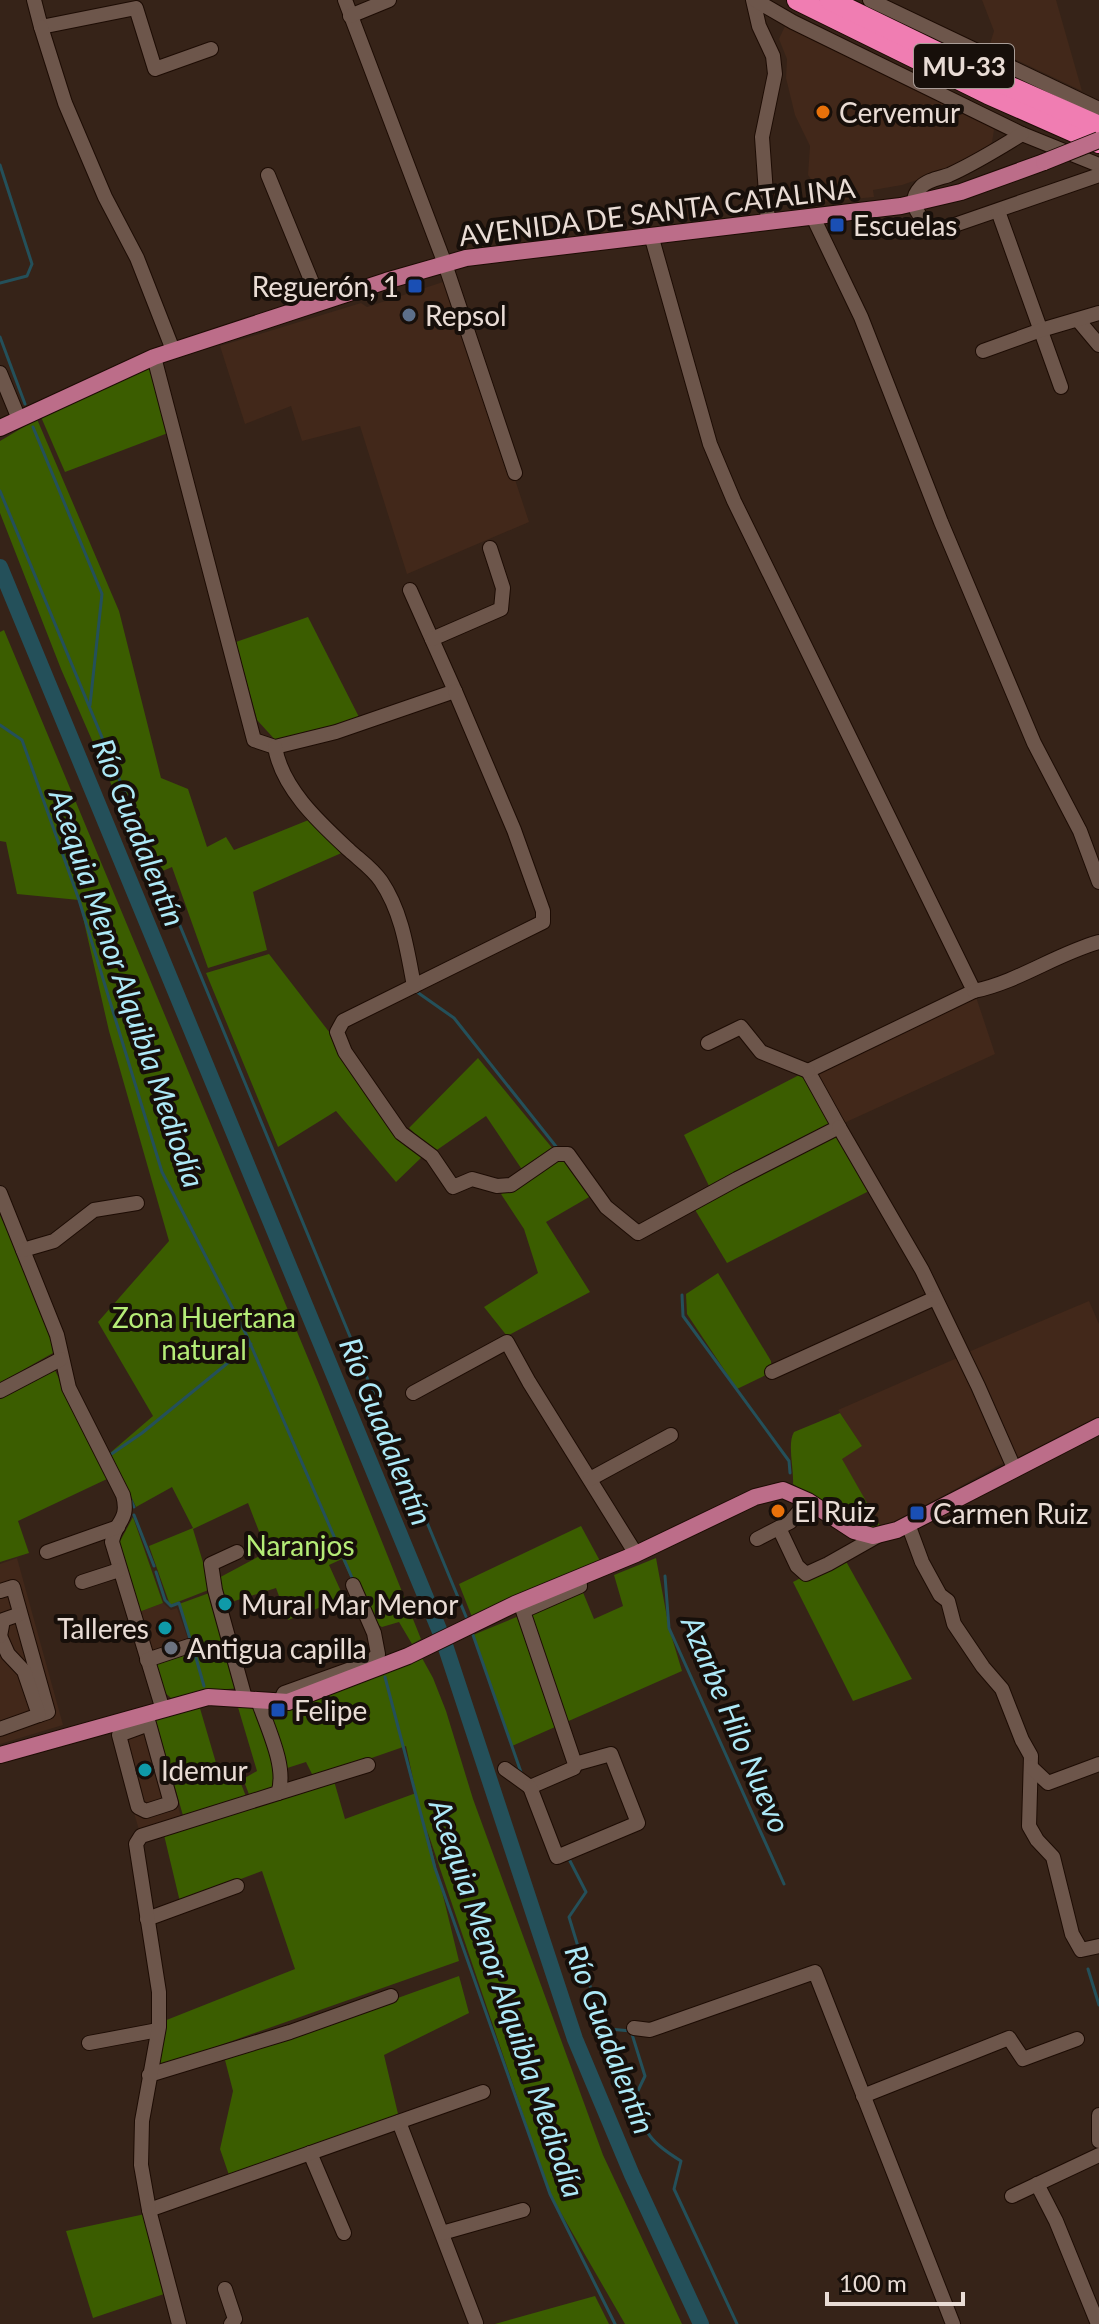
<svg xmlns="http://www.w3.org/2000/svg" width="1099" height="2324" viewBox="0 0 1099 2324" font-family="Lato,sans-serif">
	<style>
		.built { fill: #42281a }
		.green { fill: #3b5d00 }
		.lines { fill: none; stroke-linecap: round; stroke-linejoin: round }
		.stream { stroke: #24505a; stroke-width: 3 }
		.river { stroke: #24505a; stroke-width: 16 }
		.minor-casing { stroke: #1d0c04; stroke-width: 16 }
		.major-casing { stroke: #1d0c04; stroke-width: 18 }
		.highway-casing { stroke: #1d0c04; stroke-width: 22 }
		.minor { stroke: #6d564b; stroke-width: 14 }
		.major { stroke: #bc6d89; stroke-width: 16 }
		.highway { stroke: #f07db2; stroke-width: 20 }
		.major-bridge-casing { stroke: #1d0c04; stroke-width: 18; stroke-linecap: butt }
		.major-bridge { stroke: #bc6d89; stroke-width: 16 }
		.food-dot { fill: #e8710a; stroke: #170f0a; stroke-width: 3 }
		.transit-dot { fill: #1a4fb4; stroke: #170f0a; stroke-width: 3 }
		.service-dot { fill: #5c6f8a; stroke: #170f0a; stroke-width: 3 }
		.culture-dot { fill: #0f9aa8; stroke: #170f0a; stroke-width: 3 }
		.worship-dot { fill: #6b7280; stroke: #170f0a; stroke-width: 3 }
		.labels { text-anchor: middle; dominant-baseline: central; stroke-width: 8; stroke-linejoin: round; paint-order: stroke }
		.shield { fill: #170f0a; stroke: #aa9e98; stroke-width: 2 }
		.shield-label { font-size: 26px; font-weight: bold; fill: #e9dcd5 }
		.poi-label { font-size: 28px; fill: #e9dcd5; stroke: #170f0a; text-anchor: start }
		.street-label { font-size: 28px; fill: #e9dcd5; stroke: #170f0a }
		.park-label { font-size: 28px; fill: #b5ec77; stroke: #170f0a }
		.water-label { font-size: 30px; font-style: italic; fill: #ade9f7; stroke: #170f0a }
	</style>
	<rect width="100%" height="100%" fill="#362318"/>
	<g class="built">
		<path d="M982,0h74l26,91 -93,-44 5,-16z"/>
		<path d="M786,24l202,97 6,9 -2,12 -7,8 -45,22 -38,13 -29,5 1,7 -52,5 -4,-13 -10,-14 2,-29 -15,-31 -9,-37 1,-19 -8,-20z"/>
		<path d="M449,280l80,242 -122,52 -47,-148 -58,15 -11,-35 -46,18 -25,-78 141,-43 6,4z"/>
		<path d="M974,991l21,63 -151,69 -36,-52z"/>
		<path d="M1089,1301l10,23v93l-84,43 -49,-107z"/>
		<path d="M957,1358l48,104 -123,67 -41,-71 21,-12 -24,-36z"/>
		<path d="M17,1558l46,167 -63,19v-180z"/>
		<path d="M163,1603l8,7 6,-2 11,31 -37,12 -12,-39z"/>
		<path d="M153,1721l28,96 -42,13 -29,-99z"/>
	</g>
	<g class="green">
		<path d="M152,366l16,67 -103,39 -24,-55z"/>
		<path d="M37,419l82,192 42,167 27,11 19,58 19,-10 8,13 77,-31 35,32 -93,41 14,58 -59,18 -36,-101 -21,9 -90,-207 -61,-156v-72z"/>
		<path d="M308,617l52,102 -82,24 -21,-23 -21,-78z"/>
		<path d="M4,630l314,752 103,257 -9,5 -13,-22 -17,5 -11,-6 -29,-62 -13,6 15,33 -56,22 -12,-32 -51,16 -12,-23 54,-29 -19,-49 -55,26 18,60 -41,16 -21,-59 44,-18 -21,-41 -36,20 -26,-54 43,-37 -55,-94 71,-81 -60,-210 -30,-131 -62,-6 -11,-52 -6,-1v-209z"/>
		<path d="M269,954l155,201 -28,27 -60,-71 -58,36 -72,-174z"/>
		<path d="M478,1058l75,91 -30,22 -37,-55 -52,36 -25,-24z"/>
		<path d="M803,1073l28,51 -121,64 -26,-53z"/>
		<path d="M837,1133l32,58 -142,72 -33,-55z"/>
		<path d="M568,1154l28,39 -50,29 44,70 -83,44 -23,-29 54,-34 -14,-44 -23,-35 10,-9z"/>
		<path d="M0,1215l60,134 -60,34z"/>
		<path d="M718,1273l53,88 1,11 -35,17 -50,-75 -1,-20z"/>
		<path d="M52,1364l55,115 -89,42 11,32 -29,9v-168z"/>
		<path d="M840,1413l22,33 -20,13 40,70 -20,-1 -69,-44c1,-16 -6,-40 1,-52z"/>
		<path d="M133,1517l30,86 -24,9 -22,-65z"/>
		<path d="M581,1526l19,35 -128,56 -13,-33z"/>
		<path d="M843,1556l69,123 -59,22 -60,-119z"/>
		<path d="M656,1558l13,70 13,43 -170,75 -39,-111 109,-45 12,29 29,-13 -9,-31z"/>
		<path d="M212,1592l29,96 -40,3 -30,7 -7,-6 -13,-41 39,-12 -11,-35z"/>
		<path d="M422,1658l11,20 13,33 27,88 130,356 79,169h-57l-75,-130 -123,-364 32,131 -301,106 6,-46 131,-52 -33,-98 -82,31 -16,-67 170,-54 11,38 71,-26 -10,-47 -92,32 -8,-16 -25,8 -15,-62z"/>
		<path d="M237,1704l18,1 23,70 -5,16 -23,6 -7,-18 14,-8z"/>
		<path d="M199,1705l22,75 17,-4 9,23 -63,20 -29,-101z"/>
		<path d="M459,1976l10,37 -85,42 15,63 -169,60 -10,-29 13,-58 -8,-31z"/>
		<path d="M145,2214l22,79 -74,25 -27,-87z"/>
		<path d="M595,2296l14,28h-114z"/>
	</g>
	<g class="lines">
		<g class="stream">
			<path d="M0,165l32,99 -5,12 -27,7"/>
			<path d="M0,337l25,67"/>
			<path d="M33,427l69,167 -12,111"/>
			<path d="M0,491l467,1128"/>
			<path d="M0,725l22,15 57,160 83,272 84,162 107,246"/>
			<path d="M417,992l37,26 104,131"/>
			<path d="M682,1295l1,21 106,145 1,12"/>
			<path d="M110,1455l32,-22 109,-89"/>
			<path d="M130,1498l4,9"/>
			<path d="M134,1515l20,51"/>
			<path d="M156,1572l9,28 6,6 8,-3 12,39"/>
			<path d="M665,1576l4,52 115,256"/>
			<path d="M473,1635l49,140"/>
			<path d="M194,1651l10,35"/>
			<path d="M385,1677l50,191 115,326 65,130"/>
			<path d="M569,1859l17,33 -17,25 32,105 8,7 22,2 14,45 -11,23c11,35 16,43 47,62l-7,28 63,135"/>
			<path d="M1088,1969l11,36"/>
		</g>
		<path class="river" d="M0,567l443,1072 132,400 57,136 69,149"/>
		<g class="minor-casing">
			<g id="minor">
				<path d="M34,0l7,27 95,-19 19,61 56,-20"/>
				<path d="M345,0l100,264 70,209"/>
				<path d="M753,0l6,26 14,30 2,18 -13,63 6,85"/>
				<path d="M755,0l38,22 229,112 77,31"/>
				<path d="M870,0l229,109"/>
				<path d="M350,16l39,-16"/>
				<path d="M41,27l24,76 40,94 32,61 36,92"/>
				<path d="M1022,134c-24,15 -47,29 -73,41 -9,3 -23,5 -29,13 -14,15 1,33 15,41h8l156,-54"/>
				<path d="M268,175l52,127"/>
				<path d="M998,211l63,176"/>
				<path d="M813,217l48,100 80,205 93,221 46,88 19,51"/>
				<path d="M1078,320l21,25"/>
				<path d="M983,351l58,-21 58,-17"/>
				<path d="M154,357l100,383 21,7 61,-15 119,-41 -45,-101"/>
				<path d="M0,373l19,46"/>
				<path d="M432,639l69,-30 2,-21 -13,-40"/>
				<path d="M455,691l59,139 29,81v11l-200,99 -6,11 8,20 56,81 31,23 21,31 19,-8 25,7 14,-1 45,-31h12l38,53 32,26 99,-54 102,-52 -31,-56 166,-80 -240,-490 -24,-57 -59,-209"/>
				<path d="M275,747c7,42 45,76 75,104 10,9 23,18 31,30 21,31 26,68 33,105"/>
				<path d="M974,991c44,-9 82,-37 125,-49"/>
				<path d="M708,1043l33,-16 20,25 47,19"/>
				<path d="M839,1127l83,143 56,116 37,84"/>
				<path d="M0,1193l57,142 12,53 54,107c7,26 -8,26 -11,47l51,168"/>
				<path d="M23,1250l31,-9 40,-31 43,-7"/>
				<path d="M772,1372l163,-74"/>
				<path d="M0,1391l61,-32"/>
				<path d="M413,1393l94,-51 22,40 107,172"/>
				<path d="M590,1479l81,-44"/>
				<path d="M908,1524l14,38 18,33 8,6 6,23 29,43 19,22 20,51 9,16 -2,70 8,14 16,17 19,77 9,16 18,-4"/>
				<path d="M779,1528l18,38 9,8 22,-10 53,-30"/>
				<path d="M757,1539l33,-17 18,-21"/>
				<path d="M47,1552l71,-25"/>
				<path d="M237,1552l-26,12 4,26 30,108"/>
				<path d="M82,1582l37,-12"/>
				<path d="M0,1591l13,-4 35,125 -9,3"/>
				<path d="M0,1636l8,18 16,17 15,44 -39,14"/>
				<path d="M0,1636l3,-16 17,-6"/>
				<path d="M147,1660l42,-14"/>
				<path d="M280,1702l4,-9 86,-31 8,-8 -4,-21 -21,-48"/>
				<path d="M146,1715l3,9 22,79 -25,8 -8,-4 -19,-72 30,-11"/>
				<path d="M1031,1767l17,16 51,-19"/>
				<path d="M505,1769l25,18 44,-19 1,-4 -52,-153 57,-25 -1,-8"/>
				<path d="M530,1787l27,70 81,-34 -27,-69 -36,10"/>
				<path d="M278,1793l90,-28"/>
				<path d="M147,1919l90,-33"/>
				<path d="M634,2028l16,2 165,-58 138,352"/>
				<path d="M89,2043l69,-13"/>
				<path d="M149,2075l141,-43 101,-36"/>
				<path d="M863,2096l146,-58 14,21 54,-20"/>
				<path d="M1099,2115v26"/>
				<path d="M399,2122l77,201"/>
				<path d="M310,2153l34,80"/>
				<path d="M1037,2184l19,37 42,103"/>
				<path d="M1012,2196l87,-41"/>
				<path d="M149,2210l334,-118"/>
				<path d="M442,2233l81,-23"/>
				<path d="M225,2289l10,30 -4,5"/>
				<path d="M179,2324l-30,-114 -8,-45 1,-44 17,-94v-35l-23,-148 5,-8 137,-43c10,-25 -12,-68 -20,-93"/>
			</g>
		</g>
		<g class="major-casing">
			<g id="major">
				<path d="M0,428l154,-71 232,-76 80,-23 435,-52 60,-14 83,-30"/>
				<path d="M0,1755l208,-58 80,5 120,-46 107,-52 121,-50 119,-57 28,-7 25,11 46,30 19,5 24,-6 202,-104"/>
			</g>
		</g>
		<g class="highway-casing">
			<g id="highway">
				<path d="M797,0l191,94 111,49"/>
				<path d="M830,0l165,80 104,46"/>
			</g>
		</g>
		<use href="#minor" class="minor"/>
		<use href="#major" class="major"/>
		<use href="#highway" class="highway"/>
		<g class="major-bridge-casing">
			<path id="major-bridge" d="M1044,162l55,-22"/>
		</g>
		<use href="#major-bridge" class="major-bridge"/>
	</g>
	<g class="food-dot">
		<circle cx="823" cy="112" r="8"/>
		<circle cx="778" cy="1511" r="8"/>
	</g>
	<g class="transit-dot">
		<rect x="829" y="217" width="16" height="16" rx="4"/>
		<rect x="407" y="278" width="16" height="16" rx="4"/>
		<rect x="909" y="1505" width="16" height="16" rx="4"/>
		<rect x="270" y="1702" width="16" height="16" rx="4"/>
	</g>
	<circle class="service-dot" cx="409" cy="315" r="8"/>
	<g class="culture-dot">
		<circle cx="225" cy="1604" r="8"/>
		<circle cx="165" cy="1628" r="8"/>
		<circle cx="145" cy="1770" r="8"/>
	</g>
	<circle class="worship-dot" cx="171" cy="1648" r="8"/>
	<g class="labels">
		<rect class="shield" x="914" y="44" width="100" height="44" rx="6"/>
		<g class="shield-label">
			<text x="964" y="66">MU-33</text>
		</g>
		<g class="poi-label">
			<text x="839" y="112">Cervemur</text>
			<text x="853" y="225">Escuelas</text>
			<text x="399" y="286" text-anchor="end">Reguerón, 1</text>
			<text x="425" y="315">Repsol</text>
			<text x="794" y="1511">El Ruiz</text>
			<text x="933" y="1513">Carmen Ruiz</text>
			<text x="241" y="1604">Mural Mar Menor</text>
			<text x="149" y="1628" text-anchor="end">Talleres</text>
			<text x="187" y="1648">Antigua capilla</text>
			<text x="294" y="1710">Felipe</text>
			<text x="161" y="1770">Idemur</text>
		</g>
		<g class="street-label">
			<text transform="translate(657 211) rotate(-7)">AVENIDA DE SANTA CATALINA</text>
		</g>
		<g class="park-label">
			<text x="204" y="1317">Zona Huertana<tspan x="204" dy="32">natural</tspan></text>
			<text x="300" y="1545">Naranjos</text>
		</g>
		<g class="water-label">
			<text transform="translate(140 832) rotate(68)">Río Guadalentín</text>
			<text transform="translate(128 988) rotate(71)">Acequia Menor Alquibla Mediodía</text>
			<text transform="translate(387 1431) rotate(68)">Río Guadalentín</text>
			<text transform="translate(737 1724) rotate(67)">Azarbe Hilo Nuevo</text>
			<text transform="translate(508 1998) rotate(71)">Acequia Menor Alquibla Mediodía</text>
			<text transform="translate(611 2039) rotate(69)">Río Guadalentín</text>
		</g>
	</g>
	<path d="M827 2292v12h136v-12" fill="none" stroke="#e9dcd5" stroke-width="4"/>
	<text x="839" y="2292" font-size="24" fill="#e9dcd5" stroke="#170f0a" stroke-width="6" paint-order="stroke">100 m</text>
</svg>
